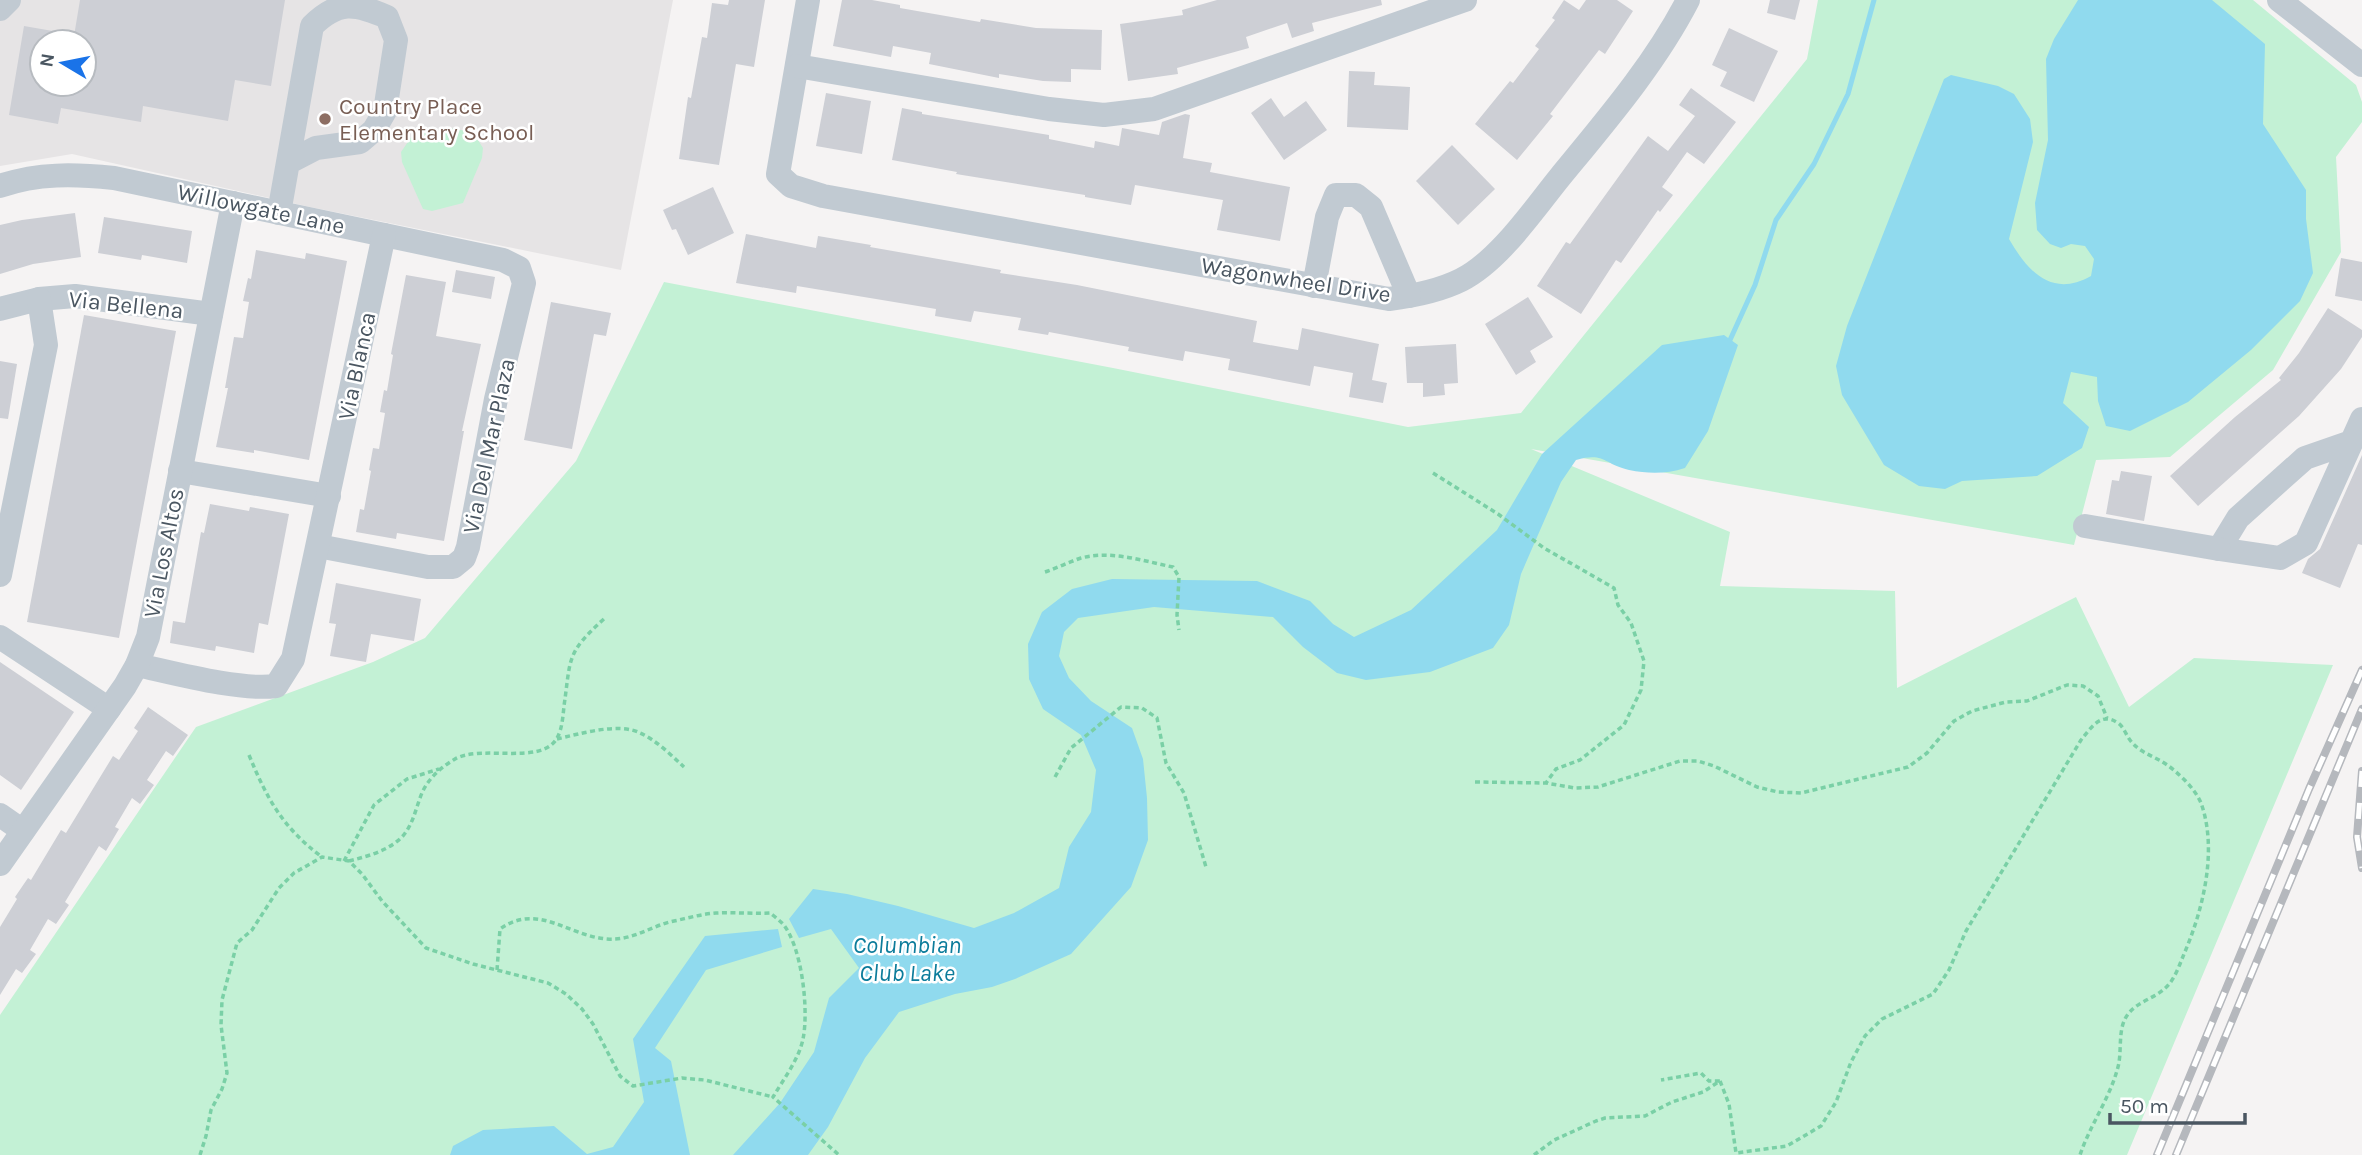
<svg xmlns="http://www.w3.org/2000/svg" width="2362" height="1155" viewBox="0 0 2362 1155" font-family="Karla,sans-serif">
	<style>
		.education { fill: #e6e4e5; fill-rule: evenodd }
		.green { fill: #c3f1d5 }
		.water { fill: #90daee }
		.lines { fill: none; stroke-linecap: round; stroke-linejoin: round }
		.stream { stroke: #90daee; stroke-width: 5 }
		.building { fill: #cdcfd5 }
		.path { stroke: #7ad0a6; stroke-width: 3.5; stroke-dasharray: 5 3.5; stroke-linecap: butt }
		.minor { stroke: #c1cad2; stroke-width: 24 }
		.rail-casing { stroke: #b5b8bd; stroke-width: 8 }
		.rail { stroke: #fff; stroke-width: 5; stroke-dasharray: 16; stroke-linecap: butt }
		.education-dot { fill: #8d6e63; stroke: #fff; stroke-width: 2.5 }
		.labels { text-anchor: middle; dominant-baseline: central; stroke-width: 5; stroke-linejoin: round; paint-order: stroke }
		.education-label { font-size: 23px; fill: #785e54; stroke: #fff; text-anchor: start }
		.street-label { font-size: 23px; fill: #4a5661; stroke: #fff }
		.water-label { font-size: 24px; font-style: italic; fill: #0c7c9b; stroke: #fff }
	</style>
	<rect width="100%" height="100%" fill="#f5f3f3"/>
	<path class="education" d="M0,0h673l-52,270 -311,-63 -238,-53 -72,12zM42,42h42v42h-42z"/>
	<g class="green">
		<path d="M1818,0h435l103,85 6,17v20l-26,35 5,95 -68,118 -103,87 -74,3 -22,85 -543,-96 199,83 -10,54 175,5 2,97 179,-91 53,110 65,-49 139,7 -206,490h-2127v-140l196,-288 177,-65 52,-24 151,-177 88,-179 449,86 295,59 113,-14 286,-354z"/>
		<path d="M449,128l24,4 10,16 -1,10 -19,45 -31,8 -9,-2 -21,-47 -1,-10 11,-16z"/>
	</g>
	<g class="water">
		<path d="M2078,0h134l53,44 -2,80 43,66v29l7,54 -13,28 -49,49 -63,52 -58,29 -24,-5 -8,-25 -1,-24 -26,-5 -8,31 26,24 -7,21 -45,28 -75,5 -17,8 -26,-3 -35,-21 -42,-70 -6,-29 11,-40 97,-247 7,-4 47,11 16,8 16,25 3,23 -24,97c19,33 43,59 82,37l3,-17 -9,-13 -14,-2 -10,4 -11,-4 -13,-14 -2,-27 13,-63 -2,-81 8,-20z"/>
		<path d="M1724,335l14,10 -30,86 -23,37c-19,6 -36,6 -56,2 -26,-6 -24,-18 -53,-10l-15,22 -40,92 -12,51 -16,23 -63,24 -64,8 -29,-7 -34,-26 -30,-30 -119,-10 -76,11 -14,14 -5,24 10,22 22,23 41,27 11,31 4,39 1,42 -17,47 -60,67 -56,25 -23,8 -37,7 -56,18 -34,46 -37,69 -20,28h-75l47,-52 34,-51 15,-54 30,-30 -28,-39 -32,9 -10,-19 24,-30 34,5 51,12 76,22 40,-15 45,-25 10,-41 22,-35 5,-42 -15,-35 -38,-26 -14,-30 -1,-35 14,-32 30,-23 40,-10 145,2 53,20 23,23 21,13 57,-27 40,-37 46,-43 45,-76 120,-109z"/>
		<path d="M778,929l4,18 -76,23 -51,78 16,13 19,94h-240l3,-9 30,-16 71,-4 33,28 26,-7 31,-45 -11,-63 72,-103z"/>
	</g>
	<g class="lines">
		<path class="stream" d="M1730,340l25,-55 21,-65 38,-56 34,-70 26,-94"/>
	</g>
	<g class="building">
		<path d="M80,0h205l-14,86 -36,-6 -7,41 -85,-15 -2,16 -80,-14 -3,16 -49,-9 15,-89 46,8 -1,8h-27v42h42v-42h-11z"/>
		<path d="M729,0h36l-11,67 -18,-3 -17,101 -40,-6 9,-62 3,1 11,-61 5,1 5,-35 16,2z"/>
		<path d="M842,0h30l28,5v3l80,14 1,-3 55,9 66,2 -1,40 -30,-1v13l-28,-1 -44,-7v4l-70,-14 2,-11 -38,-7 -2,11 -58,-11z"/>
		<path d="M1217,0h164l1,5 -70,18 2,8 -22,7 -5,-15 -41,14 3,11 -72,20 1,6 -50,7 -8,-57 63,-9 -1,-5z"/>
		<path d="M1564,0l15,10 7,-10h31l16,11 -28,43 -6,-4 -49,64 3,2 -36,44 -42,-36 35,-43 3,2 26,-34 -4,-3 20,-26 -3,-2z"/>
		<path d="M1770,0h30l-5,20 -28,-7z"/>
		<path d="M1729,28l49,23 -24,51 -34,-16 7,-14 -15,-7z"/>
		<path d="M1349,71l26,1 -1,13 36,2 -2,43 -61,-3z"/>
		<path d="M1691,88l45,34 -32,42 -17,-12 -25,35 11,8 -13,17 -2,-2 -37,53 -5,-3 -35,54 -44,-28 29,-44 4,2 78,-108 20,15 27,-35 -16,-11z"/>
		<path d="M826,93l45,8 -9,53 -46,-8z"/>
		<path d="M1271,98l13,19 22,-16 21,29 -43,30 -33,-47z"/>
		<path d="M902,108l20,4v2l127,21v4l45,9 1,-7 24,5 3,-18 37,7 3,-13 23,-8 5,1 -7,43 29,5 -2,9 80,15 -10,54 -63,-11 6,-30 -88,-15 -4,20 -46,-8v-2l-129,-21 1,-2 -65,-12z"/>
		<path d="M1452,145l43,44 -37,36 -42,-44z"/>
		<path d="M713,187l21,46 -46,22 -12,-26 -4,1 -9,-20z"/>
		<path d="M75,213l6,44 -48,7 -33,10v-49l22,-5z"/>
		<path d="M104,217l88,14 -5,32 -45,-8 -1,5 -43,-7z"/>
		<path d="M746,234l70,14 2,-12 53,9 -1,2 131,23 -1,3 77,12 180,36 -4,21 45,8 4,-22 77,16 -7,36 15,3 -4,20 -34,-6 4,-24 -39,-7 -4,20 -82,-16 2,-11 -45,-8 -2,10 -55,-10 1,-4 -80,-15 -1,3 -30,-5 3,-12 -47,-7 -3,11 -36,-6 1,-7 -60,-10 -79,-13 -1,7 -60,-10z"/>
		<path d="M256,250l49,9 1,-6 41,8 -38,199 -55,-10v3l-38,-6 12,-59h-3l9,-51 9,1 6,-36 -6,-1 5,-23 3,1z"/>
		<path d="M2341,258l21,4v39l-27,-5z"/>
		<path d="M456,270l39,7 -4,22 -39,-7z"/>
		<path d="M406,275l40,7 -10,54 45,8 -19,87h2l-20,110 -47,-8 -1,6 -40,-7 4,-23 4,1 7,-39 -2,-1 4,-22 6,1 6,-36 -5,-1 4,-22 3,1 6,-36 -2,-1z"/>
		<path d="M1528,297l25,40 -23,14 6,11 -20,13 -31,-51z"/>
		<path d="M551,302l60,11 -5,23 -12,-2 -22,115 -48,-9z"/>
		<path d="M2328,308l34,22v7l-21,32 -42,47 -101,90 -28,-30 65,-59 46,-37 -2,-2 20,-25z"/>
		<path d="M84,315l92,16 -57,307 -92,-16z"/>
		<path d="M1456,344l2,39 -14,1 1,11 -22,2v-14h-16l-2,-36z"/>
		<path d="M0,361l17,3 -9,55 -8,-1z"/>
		<path d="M2362,455v90l-4,-1 -18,44 -38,-15 6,-14 12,-10z"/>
		<path d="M2121,471l31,5 -8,45 -38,-7 6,-34 7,1z"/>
		<path d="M210,504l39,7 1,-4 39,7 -21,111 -9,-2 -5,30 -38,-7 -1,5 -45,-8 3,-22 12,2 16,-91 3,1z"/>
		<path d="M336,583l85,16 -7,42 -43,-7 -5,28 -36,-6 6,-32 -7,-1z"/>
		<path d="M0,662l74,50 -53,78 -21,-15z"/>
		<path d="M148,707l40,28 -15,21 -7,-5 -19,29 7,5 -14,19 -8,-6 -17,29 4,2 -13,22 -7,-5 -34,56 4,3 -13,19 -8,-5 -18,31 6,4 -14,19 -6,-4 -16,26v-68l17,-28 -2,-2 13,-19 3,2 30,-50 5,3 47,-77 6,4 19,-29 -4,-3z"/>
	</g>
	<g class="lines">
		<g class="path">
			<path d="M1433,473l65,41 46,34 70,40 4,17 13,18 13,38 -3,29 -17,35 -44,35 -24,9 -10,14"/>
			<path d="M1045,572c12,-4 24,-10 36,-14 31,-8 62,3 92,9l6,10 -2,38 2,15"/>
			<path d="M557,739c22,-5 62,-17 83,-6 16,7 31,22 44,34"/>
			<path d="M249,755c18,44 34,73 73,102"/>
			<path d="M1055,777l16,-29 50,-41 21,1 15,10 9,45 18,30 22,74"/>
			<path d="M1475,782l71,1 29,5 23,-1 82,-26h18l16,5 43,21 21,5 23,1 107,-26 19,-14 27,-32 18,-10 34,-9 21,-1 40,-16 16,1 15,10 9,22"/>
			<path d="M344,861l30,-56 33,-26 32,-10"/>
			<path d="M349,861c19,-5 39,-10 53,-24 10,-11 13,-25 18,-39 6,-18 20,-30 35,-39 26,-15 87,7 102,-21 5,-8 6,-22 7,-32 7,-49 2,-53 41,-88"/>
			<path d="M497,970l3,-41c38,-27 68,7 107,10 26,2 43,-13 67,-18 14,-3 28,-7 42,-8 18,-1 36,1 54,0 4,3 9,7 13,11 19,23 26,86 20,115 -4,20 -20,41 -30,58l66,58"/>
			<path d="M1720,1081l9,23 7,49 51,-7 34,-20 15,-24 15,-40 14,-26 17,-17 51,-25 16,-24 17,-39 115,-191c10,-12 20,-29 37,-17 6,4 8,12 12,17 8,11 20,15 31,21 14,8 34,27 40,42 17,47 2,107 -17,151 -5,12 -10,28 -21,36 -12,10 -30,13 -38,29 -7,14 -3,33 -7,48 -8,31 -28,58 -38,88"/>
			<path d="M200,1155l6,-19 5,-26 11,-21 5,-16 -6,-48 1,-25 15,-57 15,-13 27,-42 15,-15 28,-16 27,4 13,13 20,27 44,47 47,16 75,19 18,11 16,15 11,15 27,52 13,10 49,-8 23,2 68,17"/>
			<path d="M1534,1155l20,-15 42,-19 9,-3 40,-2 27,-14 31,-10 17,-11h-11l-8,-8 -40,7"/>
		</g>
		<g class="minor">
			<path d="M808,0l-30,174 13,12 32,10 566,103c24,-3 50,-8 72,-19 38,-19 73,-71 99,-103 46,-56 95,-113 128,-177"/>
			<path d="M2279,0l83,65"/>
			<path d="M0,9l9,-9"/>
			<path d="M797,66l252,43 55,6 50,-6 311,-109"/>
			<path d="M0,186c38,-13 74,-12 114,-8l389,82 16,8 5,15 -28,116 -28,148 -4,11 -11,9h-25l-110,-21"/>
			<path d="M279,213l33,-187c26,-26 43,-23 75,-9l9,23 -11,71 -11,19 -14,12 -44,6 -27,14"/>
			<path d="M1314,286l13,-69 9,-22h20l15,12 38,89"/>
			<path d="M0,309l39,-10 36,-3 136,18"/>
			<path d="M2351,442l-46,16 -67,60 -19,31 61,9 26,-15 56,-124"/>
			<path d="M180,471l149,25"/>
			<path d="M2085,526l134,23"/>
			<path d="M0,575l46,-230 -7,-46"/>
			<path d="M0,637l109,72"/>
			<path d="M137,665c37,8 103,26 139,21l17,-27 91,-424"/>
			<path d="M0,815l23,16"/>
			<path d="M0,864l125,-178 12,-21 11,-28 85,-434"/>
		</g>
		<g class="rail-casing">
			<g id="rail">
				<path d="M2362,771l-5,66 5,31"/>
				<path d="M2157,1155l152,-366 53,-119"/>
				<path d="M2176,1155l186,-446"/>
			</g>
		</g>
		<use href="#rail" class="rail"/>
	</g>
	<circle class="education-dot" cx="325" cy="119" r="7"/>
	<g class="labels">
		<g class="education-label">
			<text x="339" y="106">Country Place<tspan x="339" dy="26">Elementary School</tspan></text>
		</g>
		<g class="street-label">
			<text transform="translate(261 209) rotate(12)">Willowgate Lane</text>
			<text transform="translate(1296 280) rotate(9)">Wagonwheel Drive</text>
			<text transform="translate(126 305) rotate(6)">Via Bellena</text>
			<text transform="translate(357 366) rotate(-78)">Via Blanca</text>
			<text transform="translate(489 446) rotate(-78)">Via Del Mar Plaza</text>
			<text transform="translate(164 553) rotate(-79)">Via Los Altos</text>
		</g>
		<g class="water-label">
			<text x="907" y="945">Columbian<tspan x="907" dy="28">Club Lake</tspan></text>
		</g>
	</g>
	<g transform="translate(63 63) rotate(280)"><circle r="33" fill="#ffffff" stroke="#b7bbc0" stroke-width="2"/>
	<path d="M0-5L12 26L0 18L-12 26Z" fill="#1a73e8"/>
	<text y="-10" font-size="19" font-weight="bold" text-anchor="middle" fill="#4a5661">N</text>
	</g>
	<path d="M2110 1113v10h135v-10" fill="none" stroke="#4a5661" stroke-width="3.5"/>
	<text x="2120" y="1113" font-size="21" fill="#4a5661" stroke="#ffffff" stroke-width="5" paint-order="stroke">50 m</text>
</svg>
